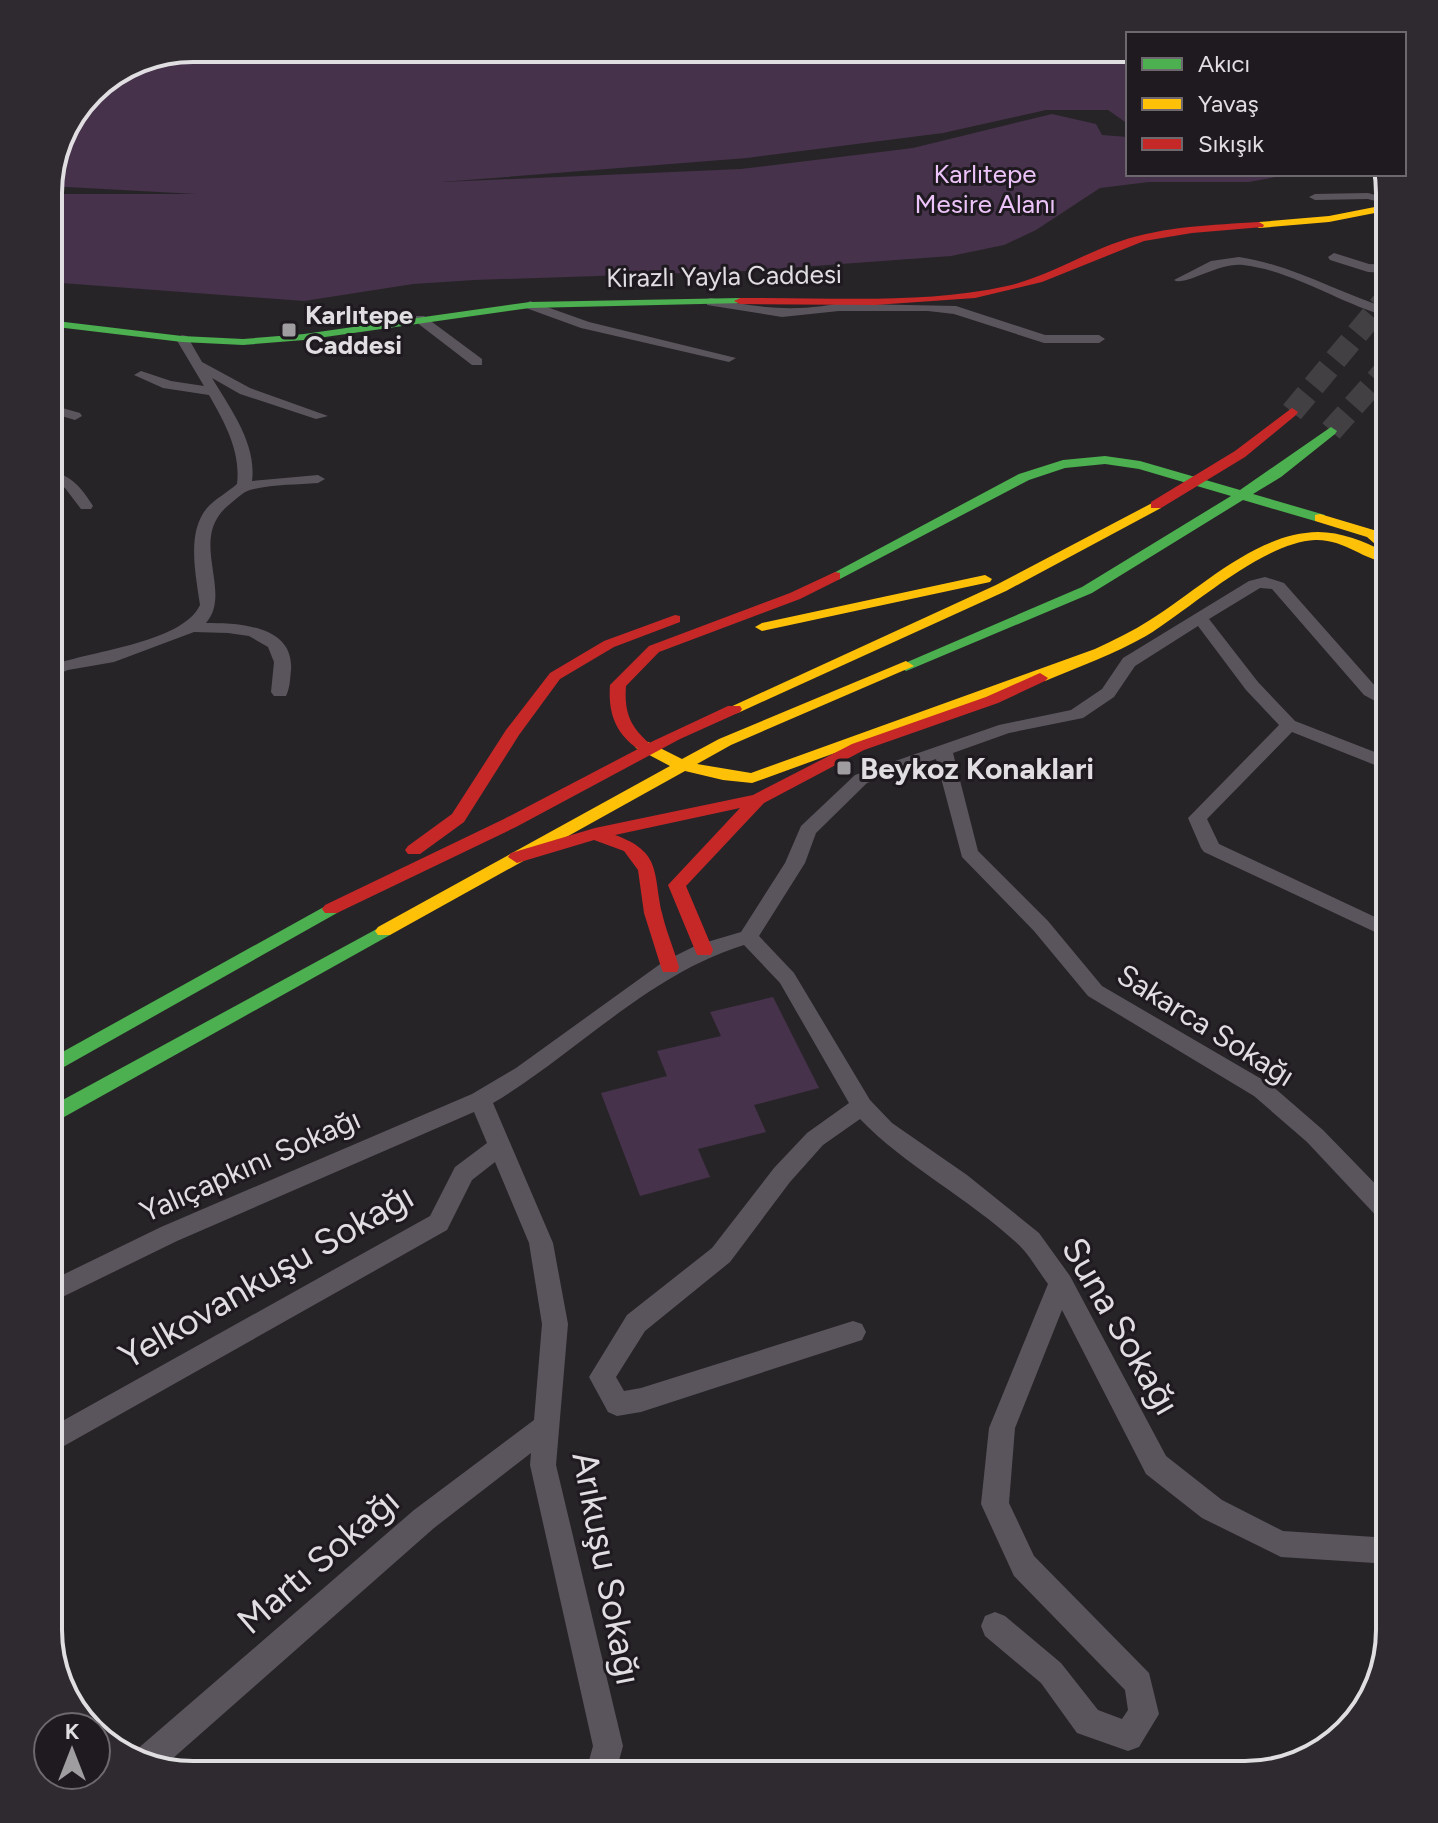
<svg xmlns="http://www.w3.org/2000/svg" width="1438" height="1823" viewBox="0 0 1438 1823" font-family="Figtree,sans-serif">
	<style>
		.green { fill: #46324b }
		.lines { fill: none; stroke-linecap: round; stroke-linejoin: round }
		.highway-tunnel { stroke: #434044; stroke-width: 23; stroke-dasharray: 23 11; stroke-linecap: butt }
		.street { fill: #5a555c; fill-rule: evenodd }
		.fast { fill: #4caf50; fill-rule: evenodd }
		.slow { fill: #ffc107; fill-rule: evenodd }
		.jam { fill: #c62828; fill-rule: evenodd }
		.poi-dot { fill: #a09da1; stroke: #1e1a1f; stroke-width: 3 }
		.labels { text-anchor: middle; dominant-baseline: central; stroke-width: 6; stroke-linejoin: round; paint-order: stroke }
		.far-park-label { font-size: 26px; fill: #edc4f9; stroke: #1e1a1f }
		.far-street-label { font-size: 26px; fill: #e1dee2; stroke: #1e1a1f }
		.far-poi-label { font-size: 26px; font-weight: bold; fill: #e1dee2; stroke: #1e1a1f; text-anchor: start }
		.poi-label { font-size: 30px; font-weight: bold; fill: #e1dee2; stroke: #1e1a1f; text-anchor: start }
		.street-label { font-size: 30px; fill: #e1dee2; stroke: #1e1a1f }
		.near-street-label { font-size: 36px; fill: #e1dee2; stroke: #1e1a1f }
		.rim { fill: none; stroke: #e1dee2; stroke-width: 4 }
	</style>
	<rect width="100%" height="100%" fill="#272428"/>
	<g class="green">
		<path d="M193,48h935v76l-20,-14h-62l-103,23 -196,25 -305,24 299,-13 172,-21 139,-34 44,10 6,11 26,2v37h164l-43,8h-100l-49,6 -64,42 -32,15 -53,11 -205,15 -271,9 -62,4 -109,17 -256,-19v-88h148l-148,-8 15,-56 34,-46z"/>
		<path d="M773,997l46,91 -65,17 12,27 -68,17 12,28 -70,19 -39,-103 66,-17 -10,-25 64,-15 -11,-24z"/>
	</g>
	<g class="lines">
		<g class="highway-tunnel">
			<path d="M1292,412l98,-118"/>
			<path d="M1331,431l59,-66"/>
		</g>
		<g class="street">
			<path d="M1368,193l22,6v6l-22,-6 -53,1 -6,-3 6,-3z"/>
			<path d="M1334,253l35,11 21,1v8l-22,-1 -38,-12 -2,-3z"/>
			<path d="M1239,257c54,8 99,36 151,52v8c-50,-13 -95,-46 -147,-52 -24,-3 -59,22 -69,15l37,-19z"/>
			<path d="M711,298c49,11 93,15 142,2l6,4 97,2 89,29h54l6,4 -6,4h-55l-90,-29 -26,-3h-89l-57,6 -75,-12v-6z"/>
			<path d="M530,301l59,21 147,36 -7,4 -148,-34 -55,-20 -2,-3z"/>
			<path d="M416,316h8l58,43v6h-10l-56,-43z"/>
			<path d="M182,335l5,1 15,26 48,26 78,28 -12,3 -76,-25 -28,-16c18,30 45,66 40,103l66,-6 7,4 -7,4c-21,2 -47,1 -68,7 -7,2 -14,9 -20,14 -44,34 4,87 -24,119 32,0 88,2 85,47 -1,9 -1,18 -5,26h-12l-3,-4 3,-30 -6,-15 -19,-11 -21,-3 -34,-1 -80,30 -46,8 -20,8v-11c37,-16 134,-23 152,-62 -4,-30 -14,-72 7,-97 8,-9 21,-16 30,-24 4,-32 -12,-61 -28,-89l-46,-7 -29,-13 7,-4 30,10 33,5 -28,-47z"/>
			<path d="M48,404l32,9 2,3 -7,4 -27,-8z"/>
			<path d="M48,470c23,5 33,17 45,36l-2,3h-10l-16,-21 -17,-10z"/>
			<path d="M1265,577l19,6 92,104 14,9v13l-26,-14 -92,-106 -12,-1 -51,31 49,63 37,39 95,37v13l-98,-39 -85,87 12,25 171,80v15l-186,-87 -3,-4 -13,-30 91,-93 -33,-35 -48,-64 -63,40 -21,31 -31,21 -74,15 -56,20 25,98 70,70 54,65 168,98 53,46 67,69v26l-8,-3 -75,-80 -53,-46 -166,-100 -54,-65 -72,-74 -26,-98 -69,24 -51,50 -11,30 -46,73 35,37 76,127 22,23 75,52 72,58 31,43 96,180 56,44 61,31 107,7v26l-109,-7 -79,-39 -56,-44 -84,-164 -47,118 -6,75 25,53 115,117 10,41 -20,33 -11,4 -51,-18 -36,-50 -56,-47 -4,-10 4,-10 10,-4 10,4 56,47 37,47 24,9 6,-9 -3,-20 -111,-114 -33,-72 8,-76 59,-144c-9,-12 -18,-28 -29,-39 -49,-46 -114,-79 -159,-126l-37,26 -33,37 -60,80 -85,69 -29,46 8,14 17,-3 212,-67 9,3 4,8 -4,8 -221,72 -24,4 -9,-4 -19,-35 38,-62 85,-67 62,-80 33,-35 42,-30 -69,-120 -36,-38c-95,29 -167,108 -251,158l60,140 15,81 -12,141 67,281 -8,29h-30l8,-29 -63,-281 1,-12 -97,75 -271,239 -31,-8 3,-8 279,-241 120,-90 8,-96 -13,-81 -34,-81 -23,18 -25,50 -399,225v-26l382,-213 25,-49 32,-24 -13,-31 -297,129 -129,63v-22l113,-55 311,-133 44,-26 147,-106 34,-17 44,-13 44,-69 16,-37 54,-51 144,-50 72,-15 31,-21 21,-31 126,-77z"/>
		</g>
		<g class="fast">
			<path d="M740,298l6,3 -2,2 -214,5 -226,32 -61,5 -61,-3 -134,-16v-6l134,16 61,3 61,-5 226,-32z"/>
			<path d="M1331,427l6,4 -2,3 -54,43 -28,17 72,21v6h-10l-72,-21 -151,93 -181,76 -5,2 -8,-5 184,-79 149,-91 -92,-27 -34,-5 -40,4 -36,12 -189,99 -5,1 -7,-4 191,-102 44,-14 42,-4 35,5 100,29z"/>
			<path d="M331,903l9,6 -3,4 -289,163v-16z"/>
			<path d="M384,925l6,2 3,4 -3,4 -342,191v-18z"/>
		</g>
		<g class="slow">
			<path d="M1390,204v6l-61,12 -70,6 -5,-3 5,-3 70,-6z"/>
			<path d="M1156,501l5,1v6l-155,83 -266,121 -6,2 -8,-5 270,-124z"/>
			<path d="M1320,514l57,17 13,11v21c-26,-2 -45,-24 -75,-23 -54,3 -123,68 -169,96 -32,18 -67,31 -101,45h-11l-282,102 -29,-3 -38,-9 -295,164h-12l-3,-4 3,-4 292,-161 -34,-18 -2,-3 2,-3h12l34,17 37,-20 182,-76 5,-2 8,5 -183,79 -34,19 54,9 344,-124c19,-9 38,-18 55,-29 50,-31 105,-87 168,-88 23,0 45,9 65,19l-16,-14 -52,-16v-6z"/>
			<path d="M985,575l7,4 -2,3 -228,49 -7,-4 7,-4z"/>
		</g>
		<g class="jam">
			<path d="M1259,222l5,3 -1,2 -71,6 -48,8 -102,41 -67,16 -100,7 -135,-1 -6,-3 6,-3c89,-1 180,7 267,-12 40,-9 75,-32 114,-45 44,-15 92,-16 138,-19z"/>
			<path d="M1292,408l6,4 -2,3 -51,42 -84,51h-10v-6l84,-51z"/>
			<path d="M835,572l5,1v6l-40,20 -141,53 -33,34c-2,26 4,40 23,57l79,-37h12l2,3 -2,3 -60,27 -164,88 -179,86h-12l-3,-4 3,-4 179,-86 134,-70c-23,-16 -30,-37 -28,-64l39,-39 141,-53z"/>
			<path d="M675,615l5,1v6l-66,25 -54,32 -41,56 -55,87 -44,32h-12l-3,-4 3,-4 44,-32 54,-84 44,-57 54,-32z"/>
			<path d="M1040,673l8,5 -3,3 -47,22 -134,47 -100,53 -78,83 27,64 -2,5h-14l-29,-70 72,-77 -125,27c47,17 38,38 47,78 4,18 12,36 17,54l-2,5h-14l-2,-5 -17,-54 -6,-43 -14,-19 -30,-11 -77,23 -9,-6 3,-4 84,-25 158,-33 99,-51 134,-47z"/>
		</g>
	</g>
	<g class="poi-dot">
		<rect x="281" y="322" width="16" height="16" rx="4"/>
		<rect x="836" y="760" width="16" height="16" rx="4"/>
	</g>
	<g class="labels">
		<g class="far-park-label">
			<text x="985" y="174">Karlıtepe<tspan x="985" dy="30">Mesire Alanı</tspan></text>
		</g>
		<g class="far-street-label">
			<text transform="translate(724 276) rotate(-1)">Kirazlı Yayla Caddesi</text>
		</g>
		<g class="far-poi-label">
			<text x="305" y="315">Karlıtepe<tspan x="305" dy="30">Caddesi</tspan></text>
		</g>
		<g class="poi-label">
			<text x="860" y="768">Beykoz Konaklari</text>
		</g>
		<g class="street-label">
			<text transform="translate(1206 1025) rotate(32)">Sakarca Sokağı</text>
			<text transform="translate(250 1165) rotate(-24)">Yalıçapkını Sokağı</text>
		</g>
		<g class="near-street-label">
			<text transform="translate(266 1276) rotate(-30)">Yelkovankuşu Sokağı</text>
			<text transform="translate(1121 1326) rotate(60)">Suna Sokağı</text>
			<text transform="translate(318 1561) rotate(-41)">Martı Sokağı</text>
			<text transform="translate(607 1568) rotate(79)">Arıkuşu Sokağı</text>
		</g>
	</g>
	<path d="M0 0H1438V1823H0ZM193 62H1245A131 131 0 0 1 1376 193V1630A131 131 0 0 1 1245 1761H193A131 131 0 0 1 62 1630V193A131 131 0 0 1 193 62Z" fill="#2e2a2f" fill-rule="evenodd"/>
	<path class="rim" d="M193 62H1245A131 131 0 0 1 1376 193V1630A131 131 0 0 1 1245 1761H193A131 131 0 0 1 62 1630V193A131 131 0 0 1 193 62Z"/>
	<rect x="1126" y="32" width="280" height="144" fill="#1e1a1f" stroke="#6c686d" stroke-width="2"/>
	<rect x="1142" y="58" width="40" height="12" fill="#4caf50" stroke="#6c686d" stroke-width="2"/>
	<text x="1198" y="72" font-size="24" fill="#e1dee2">Akıcı</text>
	<rect x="1142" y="98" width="40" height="12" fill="#ffc107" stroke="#6c686d" stroke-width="2"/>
	<text x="1198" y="112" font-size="24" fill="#e1dee2">Yavaş</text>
	<rect x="1142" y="138" width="40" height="12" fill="#c62828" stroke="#6c686d" stroke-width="2"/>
	<text x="1198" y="152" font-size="24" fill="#e1dee2">Sıkışık</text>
	<g transform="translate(72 1751)"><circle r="38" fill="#1e1a1f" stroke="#6c686d" stroke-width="2"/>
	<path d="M0-6L14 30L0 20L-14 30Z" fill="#a09da1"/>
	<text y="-12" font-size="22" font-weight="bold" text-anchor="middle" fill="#e1dee2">K</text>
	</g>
</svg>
